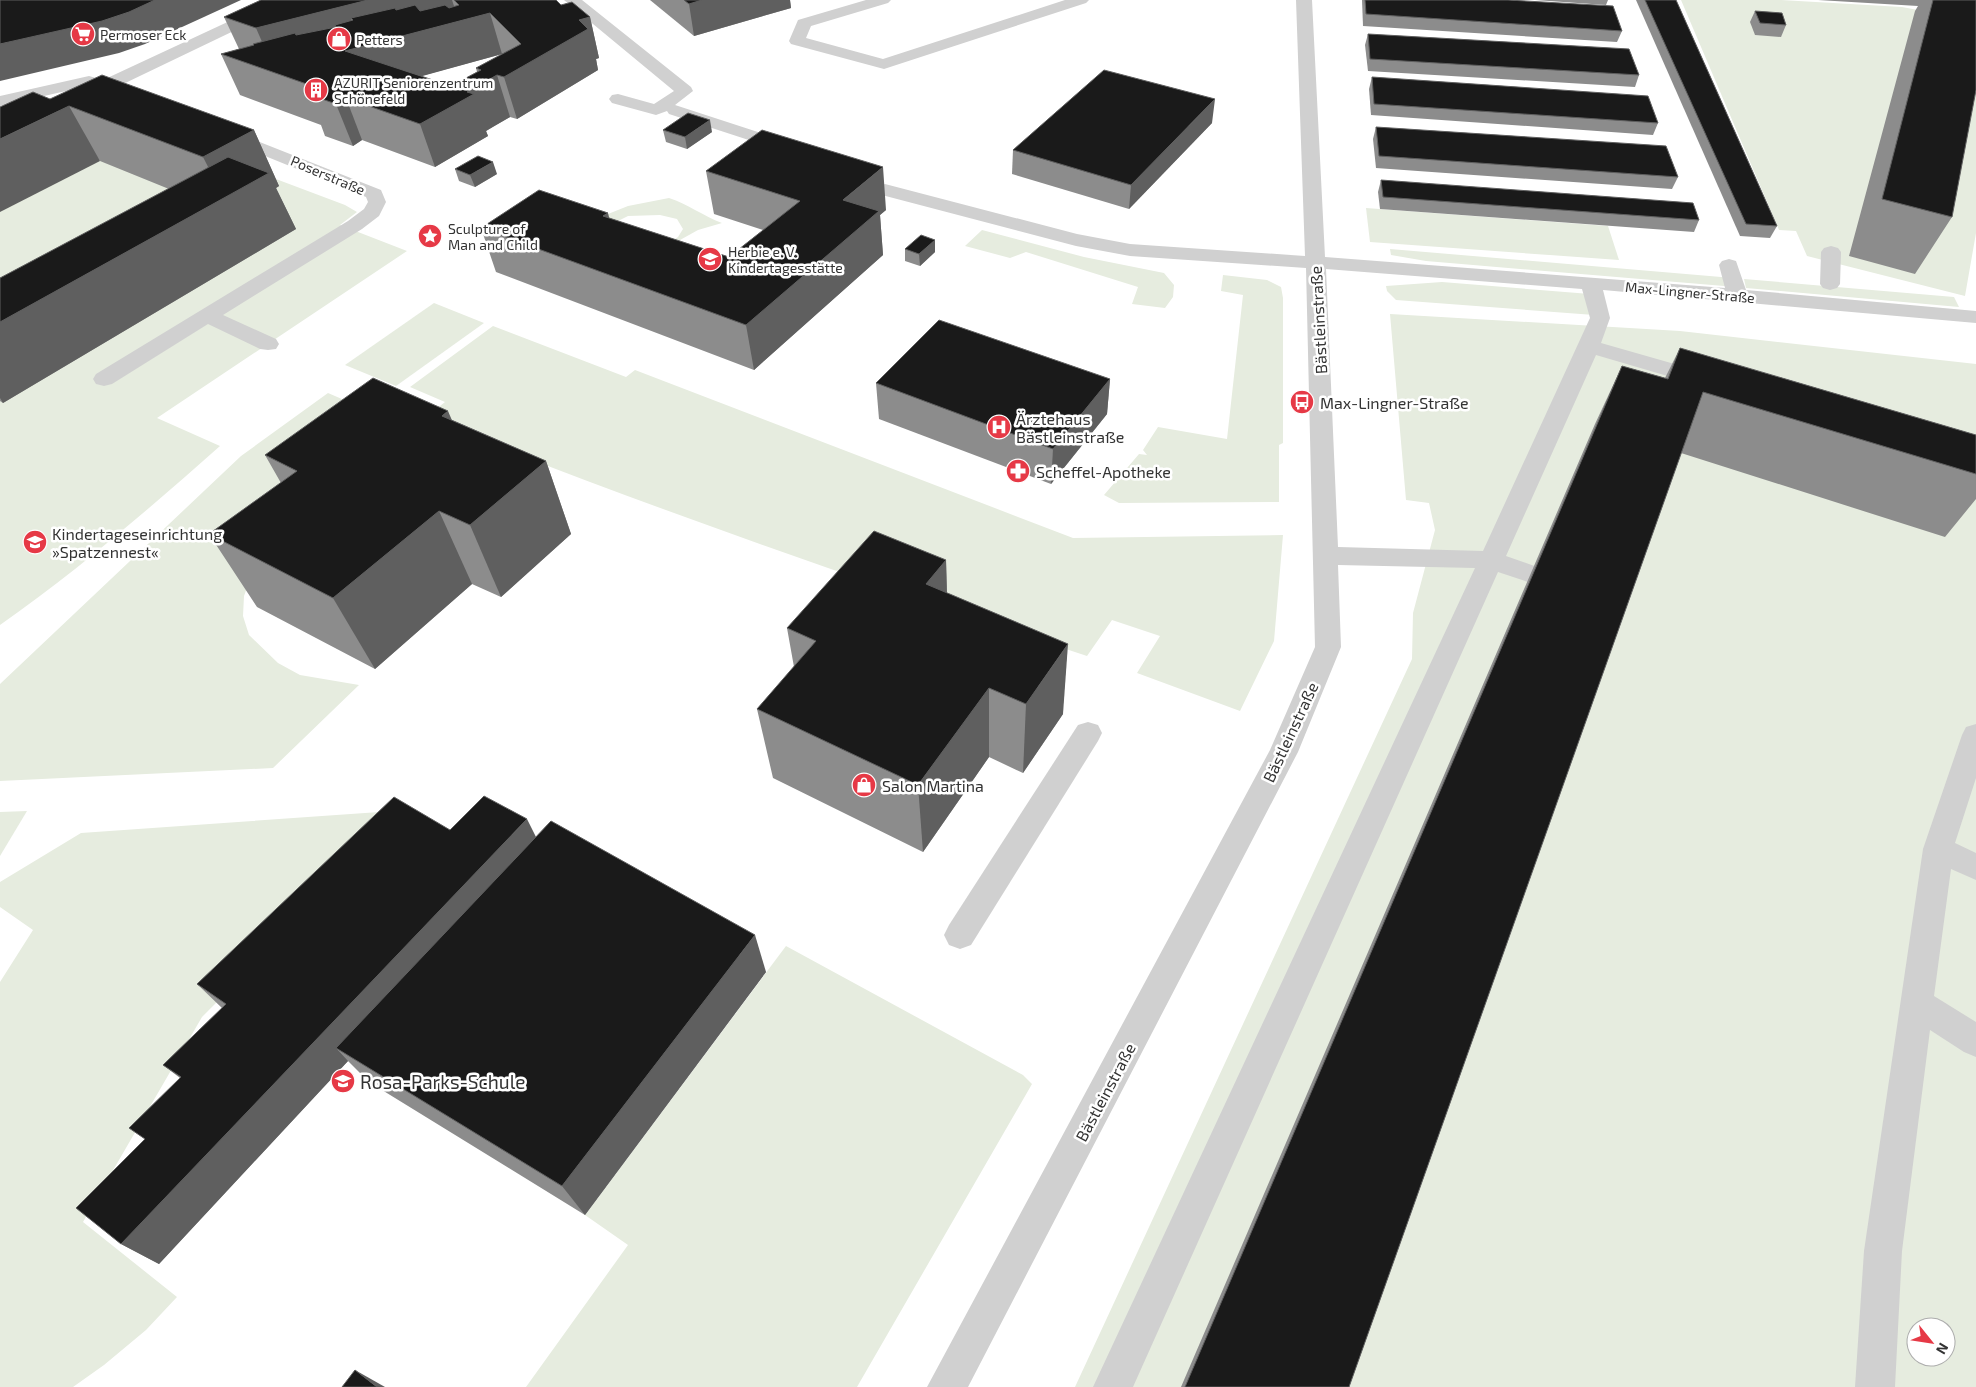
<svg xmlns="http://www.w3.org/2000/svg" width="1976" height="1387" viewBox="0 0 1976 1387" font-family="'Exo 2',sans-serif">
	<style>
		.green { fill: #e6ecdf; fill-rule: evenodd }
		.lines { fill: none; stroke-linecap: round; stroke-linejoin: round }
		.minor { fill: #d0d0d0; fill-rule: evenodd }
		.wall { fill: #8c8c8c; fill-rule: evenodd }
		.shaded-wall { fill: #5f5f5f }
		.building { fill: #1a1a1a; stroke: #5f5f5f; fill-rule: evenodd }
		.labels { text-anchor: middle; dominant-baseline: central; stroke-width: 5; stroke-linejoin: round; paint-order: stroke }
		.far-poi-label { font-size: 14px; fill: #333; stroke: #fff; text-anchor: start }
		.far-street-label { font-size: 14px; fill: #333; stroke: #fff }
		.street-label { font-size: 16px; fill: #333; stroke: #fff }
		.poi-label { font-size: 16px; fill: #333; stroke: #fff; text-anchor: start }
		.near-poi-label { font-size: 19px; fill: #333; stroke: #fff; text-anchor: start }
	</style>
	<rect width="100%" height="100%" fill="#fff"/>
	<g class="green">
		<path d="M1681,0h100l121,7 74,14v212l-11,63 -158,-40 -11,-25 -17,-1z"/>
		<path d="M112,117l233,88 12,7 -17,13 67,26 -250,167 63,28c-71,63 -143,125 -220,179v-454z"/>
		<path d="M669,198c19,6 34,18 53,25l-24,7 -27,15 -98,-17 55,-22zM660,215l17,4 6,10 -5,8 -9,6 -55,-20 14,-7z"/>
		<path d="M1366,208l242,18 11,34 -249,-18z"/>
		<path d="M982,230l102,27 80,16 10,12 -1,12 -8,11 -33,-4 6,-17 -112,-35 -16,6 -45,-12z"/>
		<path d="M1390,249l343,29 3,9 -310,-26 -35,-6z"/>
		<path d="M1223,275l44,5 14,7 2,11v145l-4,2v57l-160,1 -15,-8 35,-41 8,1 -4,-5 15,-23 69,12 16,-144 -22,-4z"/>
		<path d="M1744,279l210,18 5,10 -213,-19z"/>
		<path d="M1442,282l148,12 4,21 -198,-15 -9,-9 -1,-5z"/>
		<path d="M434,303l50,20 -88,63 -51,-21z"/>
		<path d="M1390,314l290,17 296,33v1023h-901l337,-728 1,-46 22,-83 -6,-27 -23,-3zM1916,1327h30v30h-30z"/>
		<path d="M493,326l133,51 9,-7 438,168 210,-3 -9,106 -34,70 -103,-38 23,-37 -48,-16 -25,36c-222,-74 -445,-151 -662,-238l20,-16 -35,-15z"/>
		<path d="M328,393l88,38 -164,143 -8,22 -1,20 6,19 29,28 22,12 59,10 -86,83 -273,13v-97l241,-228z"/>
		<path d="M408,810l-206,207 -119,205 94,75 -31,33 -42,35 -31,22h-73v-405l33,-52 -33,-23v-25l81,-49z"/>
		<path d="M27,811l-27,45v-44z"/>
		<path d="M786,946l237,129 9,9 -175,303h-331l102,-142 -43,-30z"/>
	</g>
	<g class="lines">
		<g class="minor">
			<path d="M275,0h20l-3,3 -173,83 11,3 2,4 -2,4c-10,2 -15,-4 -24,-5 -6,0 -10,3 -16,2l-2,-8 -88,20v-10l89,-20 14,4z"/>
			<path d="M564,0h18l109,87 2,4 -18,14 107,35 3,4 -3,4 -6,1 -107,-35 -2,-3 -11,4 -44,-12 -3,-4 3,-4 6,-1 36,10 20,-13z"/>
			<path d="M866,0h25l-3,3 -77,23 -5,12 77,21 182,-59h24l-3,3 -202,66 -93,-25 -2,-3 9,-21z"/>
			<path d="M1296,0h16l13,257 400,31 -6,-23 3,-4 7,-2 7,2 10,29 230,21v12l-373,-33 7,28 -9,25 112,32 3,5 -3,5 -8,2 -109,-32 -90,201 34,12 4,6 -4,6 -9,3 -33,-11 -365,815h-40l382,-819 -137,-3 3,82 -43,105 -330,635h-41l343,-637 45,-103 -9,-379 -176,-12 -54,-10 -198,-52 -2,-4 2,-4 7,-2 192,50 53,10 175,12zM1326,269l256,20 8,29 -107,233 -145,-4z"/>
			<path d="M227,129l154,61 5,12 -7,14 -17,13 -139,86 53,24 3,5 -3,5 -8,1 -8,-1 -52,-25 -96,60 -8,2 -8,-2 -3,-5 3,-5 252,-153 16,-12 4,-7 -2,-5 -145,-59 -3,-4 3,-4z"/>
			<path d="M1831,246l7,2 3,4 -1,32 -3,4 -7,2 -7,-2 -3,-4 1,-32 3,-4z"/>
			<path d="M1088,722l10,3 4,8 -4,8 -127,204 -11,4 -11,-4 -5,-10 5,-10 129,-200z"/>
			<path d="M1976,724v54l-21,65 21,10v27l-25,-11 -17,127 42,26v35l-12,-5 -34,-22 -28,221 -7,136h-40l9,-136 59,-402 39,-114 4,-8z"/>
		</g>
	</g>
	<g class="wall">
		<path d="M261,0h295l5,5 29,12 9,41 -3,1 2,11 -81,49 -7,-2 -16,9 -8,5 2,5 -53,31 -73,-27 -9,6 -28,-10 -4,-11 -81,-30 -19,-41 18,-5 -15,-32zM502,54l-26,14 1,4 -26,14 -30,-10z"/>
		<path d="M650,0h140l1,8 -97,28z"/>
		<path d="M1362,0h146l114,31 -5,11 -254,-16z"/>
		<path d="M1535,0h73l-2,5z"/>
		<path d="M1636,0h40l101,226 -7,12 -30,-2z"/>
		<path d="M1818,0h158l-24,217 -37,57 -66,-18 66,-245 3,-5z"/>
		<path d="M1755,11l31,14 -5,12 -26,-2 -5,-13z"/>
		<path d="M1368,34l271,41 -4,12 -267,-16 -3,-26z"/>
		<path d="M1372,77l286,46 -5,12 -282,-20 -2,-26z"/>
		<path d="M50,99l204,31 25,56 -3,2 20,41 -293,174 -3,-2v-123l169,-89 -69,-28z"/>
		<path d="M1212,123l-83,86 -117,-35 1,-24z"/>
		<path d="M1376,127l302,50 -6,12 -296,-21 -3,-29z"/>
		<path d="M663,130l49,2 -25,17 -21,-7z"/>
		<path d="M455,169l42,5 -22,13 -16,-6z"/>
		<path d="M706,171l180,39 -6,5 3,40 -129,115 -258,-98 -15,-44 128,-10 120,39 34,-27 -49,-16z"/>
		<path d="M1381,180l318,40 -5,12 -314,-23 -2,-17z"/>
		<path d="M935,240v12l-15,14 -15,-5v-12z"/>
		<path d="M1680,348l296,87v64l-31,38 -264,-84 -332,934h-168l414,-963 27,-58 43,12z"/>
		<path d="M1110,379l-3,35 -56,70 -172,-65 -3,-36z"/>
		<path d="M452,420l94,41 25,73 -70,63 -29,-13 -97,85 -118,-62 -48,-73 72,-51 -16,-28z"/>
		<path d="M946,560l1,33 116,121 -40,59 -34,-16 -66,95 -150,-74 -16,-69 37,-42 -7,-39z"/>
		<path d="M450,830l86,7 230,135 -181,243 -216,-133 -21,-21 -189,203 -38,-20 24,-105 35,-61 -17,-13 59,-57 -25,-24z"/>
	</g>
	<g class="shaded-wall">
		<path d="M155,0h86l-96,44 -26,9 -119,28v-37z"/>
		<path d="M368,0h84l4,12 -103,8 -2,-2 7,19 -23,-12 6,17 -71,18 -14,-32z"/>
		<path d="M702,0h88l1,8 -97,28 -5,-32z"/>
		<path d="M490,13l12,41 -141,39 -16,-42z"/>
		<path d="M590,17l9,41 -3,1 2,11 -81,49 -13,-42 75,-57z"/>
		<path d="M497,75l13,42 -24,14 2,5 -53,31 -15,-43 47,-32z"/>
		<path d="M346,98l16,42 -9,6 -17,-42z"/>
		<path d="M1215,99l-3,24 -83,86 2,-24z"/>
		<path d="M69,106l31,55 -100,51v-73z"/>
		<path d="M710,120l2,12 -25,17 -2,-12z"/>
		<path d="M254,130l25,56 -3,2 20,41 -293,174 -3,-5v-76l224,-124 -21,-41z"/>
		<path d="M493,162l4,12 -22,13 -5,-12z"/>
		<path d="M883,167l3,43 -6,5 3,40 -129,115 -8,-45 97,-125z"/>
		<path d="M608,213l11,44 -16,-41z"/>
		<path d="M935,240v12l-15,14 -1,-12z"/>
		<path d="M1110,379l-3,35 -56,70 2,-35z"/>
		<path d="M448,411l31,73 -37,-68z"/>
		<path d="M546,461l25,73 -70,63 -31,-72z"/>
		<path d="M439,511l33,73 -97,85 -42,-71z"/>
		<path d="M946,560l2,72 -22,-48z"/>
		<path d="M1068,644l-5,70 -40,59 3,-69z"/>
		<path d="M989,688v69l-66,95 -5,-67z"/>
		<path d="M527,819l16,32 -207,197 12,13 -189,203 -38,-20z"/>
		<path d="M755,935l11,37 -181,243 -23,-29z"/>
		<path d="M355,1370l30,17h-8z"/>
	</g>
	<g class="building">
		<path d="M0,0h155l-26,12 -27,9 -102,23z"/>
		<path d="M261,0h107l-112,28 -32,-11z"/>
		<path d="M454,0h102l5,5 11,-3 18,15 -11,3 9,9 -84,48 -7,-2 -16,9 -14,8 7,2 -54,30 -74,-26 -10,6 -28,-10 10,-6 -97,-34 33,-9 -1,-1 42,-11 1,2 40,-8 -1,-2 18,-5 -2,-2 44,-10 1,2 19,-5 5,6 25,-6 4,3 10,-3zM490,13l31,31 -45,24 5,2 -30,16 -106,-35z"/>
		<path d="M684,0h18l-13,4z"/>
		<path d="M1365,0h143l105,6 9,25 -256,-17z"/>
		<path d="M1645,0h31l101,226 -31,-2z"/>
		<path d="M1933,0h43v90l-24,127 -70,-18z"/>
		<path d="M1755,11l27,2 4,12 -26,-2z"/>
		<path d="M1368,34l261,15 10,26 -269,-16z"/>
		<path d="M1104,70l111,29 -84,86 -118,-35z"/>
		<path d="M102,75l152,55 -51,27 -134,-51 -69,33v-32l33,-15 17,7z"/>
		<path d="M1372,77l276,19 10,27 -284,-19z"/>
		<path d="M688,113l22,7 -25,17 -22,-7z"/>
		<path d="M1376,127l290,19 12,31 -299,-21z"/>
		<path d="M762,130l121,37 -40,33 36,11 -133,114 -265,-97 58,-38 69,23 -5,3 126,41 71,-56 -94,-30z"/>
		<path d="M478,156l15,6 -23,13 -15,-6z"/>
		<path d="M228,157l41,16 -269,149v-44z"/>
		<path d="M1381,180l312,23 6,17 -316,-23z"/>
		<path d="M921,235l14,5 -16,14 -14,-5z"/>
		<path d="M939,320l171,59 -57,70 -177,-66z"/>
		<path d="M1680,348l296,87v39l-273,-82 -354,995h-164l437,-1021 46,13z"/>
		<path d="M373,378l75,33 -6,5 104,45 -76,64 -31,-14 -106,87 -124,-64 88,-63 -32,-16z"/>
		<path d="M874,531l72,29 -20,24 142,60 -42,60 -37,-16 -71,97 -161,-76 59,-68 -29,-13z"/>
		<path d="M484,796l43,23 -406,425 -45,-36 69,-69 -16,-11 52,-51 -18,-12 63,-61 -29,-20 197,-187 56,33z"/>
		<path d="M551,821l204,114 -193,251 -226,-138z"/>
		<path d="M355,1370l22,17h-35z"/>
	</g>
	<defs>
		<g id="supermarket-disc" transform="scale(1.25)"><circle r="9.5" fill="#e63946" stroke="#fff"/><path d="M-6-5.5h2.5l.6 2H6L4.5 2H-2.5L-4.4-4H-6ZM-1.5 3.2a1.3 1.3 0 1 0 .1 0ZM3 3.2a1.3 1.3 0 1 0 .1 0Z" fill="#fff"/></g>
		<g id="shop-disc" transform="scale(1.25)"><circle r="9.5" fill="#e63946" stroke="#fff"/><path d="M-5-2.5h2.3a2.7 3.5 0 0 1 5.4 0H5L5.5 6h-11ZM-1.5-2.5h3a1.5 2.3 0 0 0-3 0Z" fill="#fff"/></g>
		<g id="building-disc" transform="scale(1.25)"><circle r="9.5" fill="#e63946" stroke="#fff"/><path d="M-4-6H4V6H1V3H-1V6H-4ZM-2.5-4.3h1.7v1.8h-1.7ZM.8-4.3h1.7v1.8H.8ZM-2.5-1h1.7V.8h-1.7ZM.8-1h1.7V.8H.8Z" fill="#fff"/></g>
		<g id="sight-disc" transform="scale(1.25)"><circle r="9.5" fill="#e63946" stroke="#fff"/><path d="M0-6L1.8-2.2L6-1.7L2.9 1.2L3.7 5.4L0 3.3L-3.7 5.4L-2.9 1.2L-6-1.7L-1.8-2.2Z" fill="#fff"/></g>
		<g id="school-disc" transform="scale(1.25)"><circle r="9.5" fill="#e63946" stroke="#fff"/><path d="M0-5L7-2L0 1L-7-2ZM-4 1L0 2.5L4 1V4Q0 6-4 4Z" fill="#fff"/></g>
		<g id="bus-disc" transform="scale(1.25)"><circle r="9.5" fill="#e63946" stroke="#fff"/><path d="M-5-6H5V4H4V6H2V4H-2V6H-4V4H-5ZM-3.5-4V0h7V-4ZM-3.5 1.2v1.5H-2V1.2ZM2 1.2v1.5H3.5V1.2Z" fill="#fff"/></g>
		<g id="hospital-disc" transform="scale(1.25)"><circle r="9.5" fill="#e63946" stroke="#fff"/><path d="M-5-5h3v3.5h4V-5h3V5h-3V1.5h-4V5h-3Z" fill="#fff"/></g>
		<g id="pharmacy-disc" transform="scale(1.25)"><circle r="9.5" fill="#e63946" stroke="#fff"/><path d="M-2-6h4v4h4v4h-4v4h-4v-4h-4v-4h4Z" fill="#fff"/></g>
	</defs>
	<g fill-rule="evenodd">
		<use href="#supermarket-disc" x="83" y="34"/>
		<use href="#shop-disc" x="339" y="39"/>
		<use href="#building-disc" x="316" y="90"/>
		<use href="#sight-disc" x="430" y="236"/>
		<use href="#school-disc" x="710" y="259"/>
		<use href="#bus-disc" x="1302" y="402"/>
		<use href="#hospital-disc" x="999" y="427"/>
		<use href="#pharmacy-disc" x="1018" y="471"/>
		<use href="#school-disc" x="35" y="542"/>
		<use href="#shop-disc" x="864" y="785"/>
		<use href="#school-disc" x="343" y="1081"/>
	</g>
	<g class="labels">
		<g class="far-poi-label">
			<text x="100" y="34">Permoser Eck</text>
			<text x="356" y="39">Petters</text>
			<text x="334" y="82">AZURIT Seniorenzentrum<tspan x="334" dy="16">Schönefeld</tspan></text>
			<text x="448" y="228">Sculpture of<tspan x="448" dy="16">Man and Child</tspan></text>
			<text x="728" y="251">Herbie e. V.<tspan x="728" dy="16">Kindertagesstätte</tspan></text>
		</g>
		<g class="far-street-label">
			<text transform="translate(328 175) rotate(23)">Poserstraße</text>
			<text transform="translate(1690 292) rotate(5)">Max-Lingner-Straße</text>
		</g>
		<g class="street-label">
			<text transform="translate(1318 320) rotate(-93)">Bästleinstraße</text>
			<text transform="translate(1290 732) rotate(-65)">Bästleinstraße</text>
			<text transform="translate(1105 1092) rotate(-62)">Bästleinstraße</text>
		</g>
		<g class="poi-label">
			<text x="1320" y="402">Max-Lingner-Straße</text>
			<text x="1016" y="418">Ärztehaus<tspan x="1016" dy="18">Bästleinstraße</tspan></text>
			<text x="1036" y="471">Scheffel-Apotheke</text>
			<text x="52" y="533">Kindertageseinrichtung<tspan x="52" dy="18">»Spatzennest«</tspan></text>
			<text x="882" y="785">Salon Martina</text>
		</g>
		<g class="near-poi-label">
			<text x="360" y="1081">Rosa-Parks-Schule</text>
		</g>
	</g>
	<g transform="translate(1931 1342) rotate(120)"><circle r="24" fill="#ffffff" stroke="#adadad"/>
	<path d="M0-4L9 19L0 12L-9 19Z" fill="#e63946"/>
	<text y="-8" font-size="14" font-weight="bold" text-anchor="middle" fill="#333333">N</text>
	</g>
</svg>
